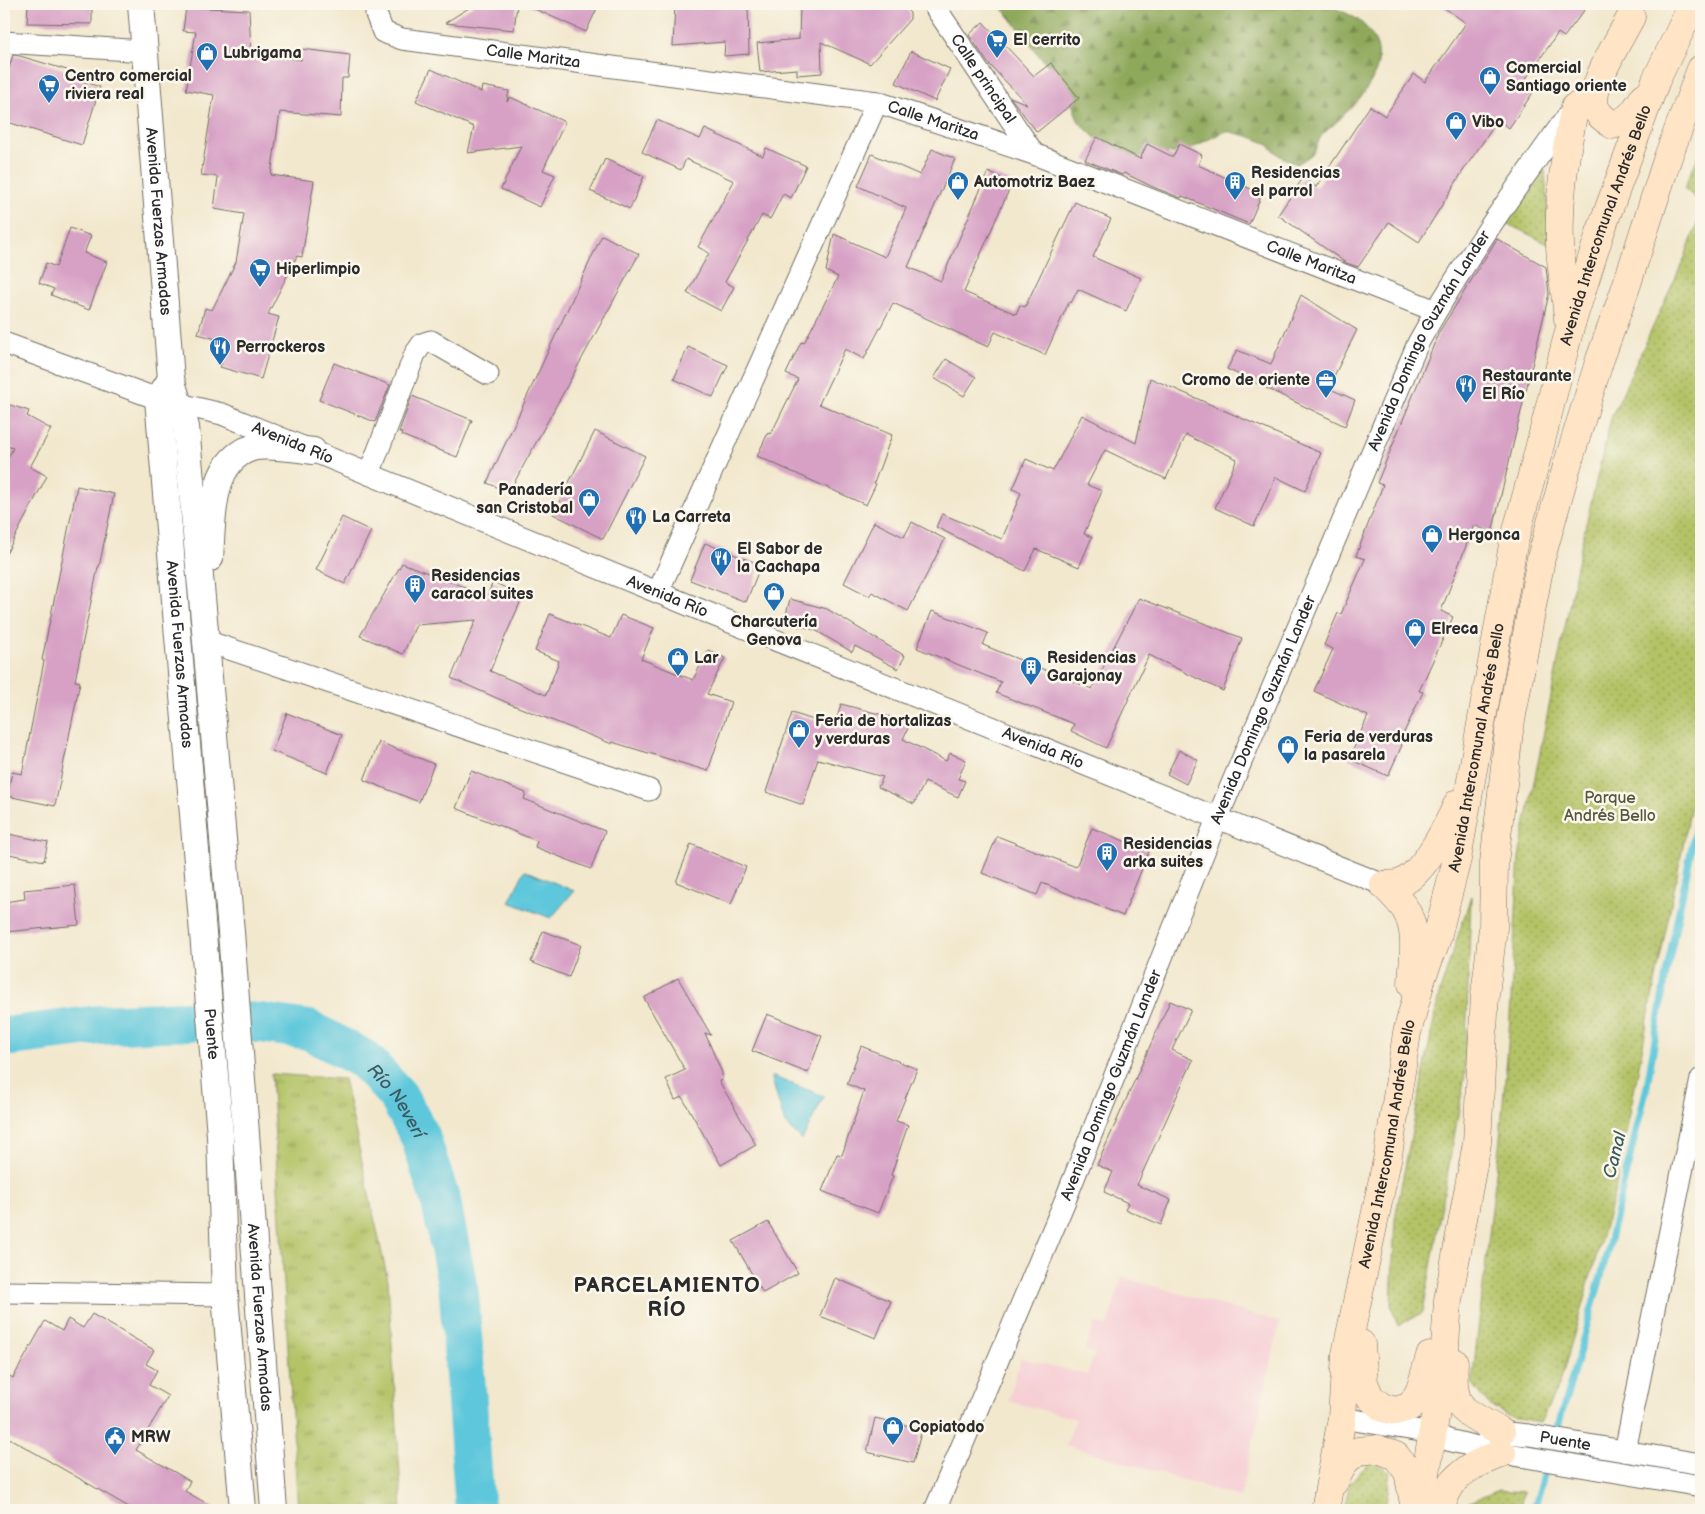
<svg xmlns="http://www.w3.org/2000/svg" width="1705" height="1514" viewBox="0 0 1705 1514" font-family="'Balsamiq Sans',sans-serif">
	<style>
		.built { fill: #f6cfd5 }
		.grass { fill: url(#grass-tufts); stroke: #707748 }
		.forest { fill: url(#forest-firs); stroke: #5d6a43 }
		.park { fill: url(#park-dots); stroke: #707748 }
		.water { fill: #5fc7db; stroke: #457983 }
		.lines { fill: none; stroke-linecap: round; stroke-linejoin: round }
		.stream { stroke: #5fc7db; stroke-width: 7 }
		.river { stroke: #5fc7db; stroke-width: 40 }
		.building { fill: #d7a1c5 }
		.minor-casing { stroke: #716d64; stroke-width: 23 }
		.tertiary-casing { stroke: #716d64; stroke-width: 28 }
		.secondary-casing { stroke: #716d64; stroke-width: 29 }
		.minor { stroke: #fff; stroke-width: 21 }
		.tertiary { stroke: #fff; stroke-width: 26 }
		.secondary { stroke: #ffe4c6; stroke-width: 28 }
		.labels { text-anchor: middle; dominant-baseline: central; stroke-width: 5; stroke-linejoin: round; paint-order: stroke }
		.poi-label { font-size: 16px; font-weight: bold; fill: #2b2b2b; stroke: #fbf7ec; text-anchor: start }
		.street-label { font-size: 16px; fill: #2b2b2b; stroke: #fbf7ec }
		.park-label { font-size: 16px; fill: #54593d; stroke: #fbf7ec }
		.water-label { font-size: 18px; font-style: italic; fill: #3b5a60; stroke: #fbf7ec }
		.district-label { font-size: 21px; font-weight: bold; letter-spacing: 1px; fill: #2b2b2b; stroke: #fbf7ec }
	</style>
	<defs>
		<pattern id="grass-tufts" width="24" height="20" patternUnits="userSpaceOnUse" patternTransform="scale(1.25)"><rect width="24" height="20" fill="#b4c366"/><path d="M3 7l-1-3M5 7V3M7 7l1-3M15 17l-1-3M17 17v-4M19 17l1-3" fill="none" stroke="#939f54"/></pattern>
		<pattern id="forest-firs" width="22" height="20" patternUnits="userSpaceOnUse" patternTransform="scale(1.25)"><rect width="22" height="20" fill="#8fa95b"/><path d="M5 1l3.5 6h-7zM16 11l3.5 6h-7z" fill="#758a4b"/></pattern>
		<pattern id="park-dots" width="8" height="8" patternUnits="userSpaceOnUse" patternTransform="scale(1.25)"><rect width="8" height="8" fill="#b4c366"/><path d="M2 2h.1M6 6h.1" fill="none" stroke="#939f54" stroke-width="1.8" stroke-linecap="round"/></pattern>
	</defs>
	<rect width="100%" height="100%" fill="#fbf7ec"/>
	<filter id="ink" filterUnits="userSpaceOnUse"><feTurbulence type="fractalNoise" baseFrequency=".02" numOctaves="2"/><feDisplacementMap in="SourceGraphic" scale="10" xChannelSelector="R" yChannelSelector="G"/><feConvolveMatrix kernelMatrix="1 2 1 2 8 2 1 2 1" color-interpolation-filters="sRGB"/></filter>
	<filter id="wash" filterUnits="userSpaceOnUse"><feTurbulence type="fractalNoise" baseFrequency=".0096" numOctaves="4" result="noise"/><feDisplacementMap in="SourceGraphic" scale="20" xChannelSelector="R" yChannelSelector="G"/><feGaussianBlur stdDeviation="1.12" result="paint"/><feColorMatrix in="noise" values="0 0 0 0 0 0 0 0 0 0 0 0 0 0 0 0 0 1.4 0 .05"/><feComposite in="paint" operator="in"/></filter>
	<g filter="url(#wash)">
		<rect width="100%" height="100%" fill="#f2e8ce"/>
		<path class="built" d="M1122,1277l158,45 -40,175 -174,-52 10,-26 -68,-18 13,-43 66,17 8,-22 -11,-3 11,-27 12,3z"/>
		<path class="grass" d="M271,1074l73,5 44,202 14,229h-104z"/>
		<path class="forest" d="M999,4h327c10,5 22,9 31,15 51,40 -1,86 -33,114 -6,5 -6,14 -11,20 -4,4 -11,8 -16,11l-17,-8 -14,-13 -18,-7 -22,-5 -21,10 -17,10 -59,8 -35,-22 -15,-15 -15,-39 -29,-32 -10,-15z"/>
		<g class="park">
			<path d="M1701,150v53l-17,-15z"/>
			<path d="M1545,169l5,76 -44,-22z"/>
			<path d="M1701,213v544l-51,251 -35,183 -55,192 -20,40 -29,-5 -23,-14 -16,-21 28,-245 9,-105 10,-176 63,-316 29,-123 74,-161z"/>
			<path d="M1471,896l-6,179 -42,237 -25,14 -7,-21 4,-87 44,-224z"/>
			<path d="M1372,1460l19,13 -6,37h-41l6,-28z"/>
			<path d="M1499,1490l24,2 -3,18h-59l2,-5z"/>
		</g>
		<g class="water">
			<path d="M525,870l49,21 -23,27 -42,-16z"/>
			<path d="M771,1076l53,20 -22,44 -17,-16z"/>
		</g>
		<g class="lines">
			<path class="stream" d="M1534,1510l68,-237 45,-187 18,-106 36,-178"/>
			<path class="river" id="s1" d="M4,1037l95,-12 108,-5 53,3 49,7 56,30 33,36 22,40 21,66 18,92 16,216"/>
		</g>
		<g id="blocks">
			<g class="building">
				<path d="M28,4h64v20l-65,-1z"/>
				<path d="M475,4h42l-3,26 -69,-7z"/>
				<path d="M524,4h75l-13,28z"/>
				<path d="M675,4h73l1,50 -25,2 1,-14 -52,4z"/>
				<path d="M810,4h91l9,9v6l-40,45 -49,-22 1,31 -25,2v-6l-37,3 -3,-29 42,-4 1,-34z"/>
				<path d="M1439,4h150l-25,33 -6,-4 -35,50 11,8 -25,37 -11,-8 -35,51 -44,71 -30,-20 -31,45 -12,-4 -68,-48 25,-37 13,9 54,-81 15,10 29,-42 11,8 41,-59z"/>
				<path d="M186,7l63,3 2,41 50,9 1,-11 48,6 -2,23h-6l-1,39 -61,-5 -9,63 43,6 -12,76 -5,-1 -29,58 11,3 -18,62 -41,-12 7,-25 -29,-8 7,-26 7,2 24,-48 8,-48 -30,-5 4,-32 -17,-2 13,-80 -28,-5 10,-58 -13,-1z"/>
				<path d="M983,22l51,54 17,-13 28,35 -42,34 -27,-35 17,7 -39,-41 -19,-28z"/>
				<path d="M911,51l39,18 -15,32 -39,-18z"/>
				<path d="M13,55l7,1 47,14 -2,6 35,11 -18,58 -78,-24v-36z"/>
				<path d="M431,69l50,23 1,-6 27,5 -2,11 3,-5 55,25 -22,48 12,5 -15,32 -39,-18 20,-43 -53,7 6,-26 -58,-26z"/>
				<path d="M657,120l43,19 5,-10 58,27 3,-8 40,18 -15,32 -8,-4 -13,25 -8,-4 -37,67 9,5 -13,24 -34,-18 22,-40 -11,-6 36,-66 -48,-22 -5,11 -39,-18z"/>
				<path d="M1097,137l43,22 7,-15 26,13 6,-13 23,11 -4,10 64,29 -13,30 -67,-28 -1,2 -28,-11 -29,-14 -2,2 -37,-15z"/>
				<path d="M932,149l23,10 -47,108 33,14 47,-109 24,11 -48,109 52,22 4,-9 5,2 50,-105 36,17 -18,38 48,21 -15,33 -48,-22 -7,14 -2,-1 -24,53 -50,-23 -7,15 -95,-44 -29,56 -19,-10 -26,55 73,31 -18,48 2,1 -10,21 -109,-49 11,-23 3,1 27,-55 -12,-5 15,-32 3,1 34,-66 -12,-6 8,-37 51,23 21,-49 -48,-22 14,-32 48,21z"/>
				<path d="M605,159l39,17 -14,33 -40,-18z"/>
				<path d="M70,228l21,8 -7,17 23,9 -18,48 -38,-15 3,-6 -15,-6 7,-20 10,4z"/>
				<path d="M602,235l37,19 -130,238 -22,-9z"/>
				<path d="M1497,239l49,28 3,27 -57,239 -18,-8 -33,86 12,6 -34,74 4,1 -24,51 3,2 -14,31 -39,-17 19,-43 -54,-25 19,-42 -9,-4 14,-32 3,1 24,-55 -9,-3 27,-71 -6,-2 62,-151z"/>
				<path d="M1301,295l56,35 -29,58 27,12 -10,26 -118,-57 10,-19 34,14z"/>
				<path d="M688,347l40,18 -15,32 -39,-18z"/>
				<path d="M946,359l30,18 -12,19 -30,-18z"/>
				<path d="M334,363l56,22 -15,37 -56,-22z"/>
				<path d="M1150,378l171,75 -16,38 -29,-14 -22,49 -39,-18 22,-49 -51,-24 -20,44 -61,-29 -18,35 15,6 -18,43 8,3 -13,30 -43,-18 -11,22 -89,-44 6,-13 60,25 19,-46 -8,-4 13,-30 27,12 29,-56 54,28z"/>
				<path d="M412,396l60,24 -15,37 -56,-22 1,-2 -3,-1z"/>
				<path d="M4,403l25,8 -2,5 24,13 -21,38 17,9 -43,82v-92l9,-18 -9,-3z"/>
				<path d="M595,431l50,25 -42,83 -50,-25z"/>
				<path d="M77,486l37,8 -15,73h-1l-23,114 5,1 -25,124 -48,-10 5,-24 10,2 22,-113 -2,-1z"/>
				<path d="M342,517l29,14 -26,53 -29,-14z"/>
				<path d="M874,522l30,15 8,-15 33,17 -37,72 -36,-19 -3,4 -25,-13z"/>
				<path d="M705,543l56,22 -15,37 -56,-22z"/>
				<path d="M402,563l85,33 6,-14 30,14 -33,75 56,24 13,-34 -24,-10 15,-37 61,24 10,-23 33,13 -13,31 52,21 15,-30 17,8 -18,36 24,8 -23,69 -96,-29v2l-104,-41 -57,-25 25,-58 -60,5 -13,29 -43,-18z"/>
				<path d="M1139,598l103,40 -19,53 -74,-36 -43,93 -35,-17 3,-7 -78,-31 5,-11 -84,-34 15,-37 56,22 -5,12 109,44z"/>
				<path d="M790,599l37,10 78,47 -7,13 -43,-23 -3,6 -37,-22 -31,-8z"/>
				<path d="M841,704l57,15 11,7 -6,13 43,22 4,-8 16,7 -8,19 7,2 -7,16 -33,-15 -11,22 -36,-17 5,-10 -65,-18 -15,46 -37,-13 26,-79 43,14z"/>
				<path d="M287,713l55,22 -15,38 -55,-22z"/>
				<path d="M379,742l55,22 -15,38 -55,-22z"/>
				<path d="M1179,750l19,10 -12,24 -19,-10z"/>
				<path d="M471,771l55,22 -2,6 81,32 -14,38 -56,-22 2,-6 -81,-33z"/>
				<path d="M1092,828l57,23 -26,65 -81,-33 -5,12 -55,-22 15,-37 79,31z"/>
				<path d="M4,833l44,9 -4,19 -40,-8z"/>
				<path d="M691,844l55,23 -15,37 -55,-22z"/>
				<path d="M75,885l4,40 -75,7v-30l21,-3 -1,-9z"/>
				<path d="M543,931l38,14 -12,32 -38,-15z"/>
				<path d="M678,978l33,57 -6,-2 17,40v7l-3,1 37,64 -35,20 -39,-68 -7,3 -9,-21 19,-9 -41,-72z"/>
				<path d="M1170,1001l21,9 -19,40 21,10 -56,125 34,15 -10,25 -36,-16 3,-6 -24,-11 9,-20 -16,-7z"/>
				<path d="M767,1014l55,22 -14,37 -56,-22z"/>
				<path d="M861,1046l56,23 -21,52 12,4 -17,50 2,1 -15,37 -56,-22 15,-37 5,1 22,-64 -17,-7z"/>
				<path d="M768,1222l30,51 -35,20 -30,-52z"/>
				<path d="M835,1278l56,23 -15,37 -56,-22z"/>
				<path d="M92,1314l62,36 -8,14 11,6 -8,15 19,11 -32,54 54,31 -5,10 33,19h-84l-130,-75v-62l9,5 32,-57 17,10 6,-12 15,9z"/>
				<path d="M875,1418l47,11 -9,34 -46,-11z"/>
			</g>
		</g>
	</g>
	<g filter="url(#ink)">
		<use href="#blocks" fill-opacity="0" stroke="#716d64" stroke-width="1"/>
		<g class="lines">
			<g class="minor-casing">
				<g id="minor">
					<path id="s2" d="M376,4v10l7,18 19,7 475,63 157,52 402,157"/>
					<path id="s3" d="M933,4l101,150"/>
					<path d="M4,42l141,9"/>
					<path id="s4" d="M4,343l154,56 64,15 491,201 671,270"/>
					<path d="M369,474l46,-120 7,-10 9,-3 57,33"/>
					<path d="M658,592l219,-490"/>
					<path d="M206,641l443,149"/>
					<path d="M4,1292l221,3"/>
					<path d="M1342,1418l91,15 15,7 54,13 199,33"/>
					<path id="s5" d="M1487,1431l42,4 172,29"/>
					<path d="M1625,1451l76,-372"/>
					<path id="s6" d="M935,1510l129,-307 153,-384 201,-476c45,-81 99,-157 154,-233"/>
				</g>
			</g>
			<g class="tertiary-casing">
				<g id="tertiary">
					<path id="s7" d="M141,4l30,375 15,48 18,192 27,313 43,578"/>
					<path id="s8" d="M171,379l-13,20 62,736 5,160 18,215"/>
					<path d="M210,558c3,-36 -1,-98 42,-110 14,-4 46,1 61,3"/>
				</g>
			</g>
			<g class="secondary-casing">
				<g id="secondary">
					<path d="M1631,17c-10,19 -38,64 -37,85 1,11 10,17 19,23 16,-4 22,-14 31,-28"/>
					<path d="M1568,319c-2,-25 -7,-49 -8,-74 -2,-46 5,-93 15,-138"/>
					<path d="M1384,885c6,-1 14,0 19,-3 22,-11 45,-57 55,-79"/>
					<path d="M1384,885c7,8 15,15 21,24 14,22 8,51 7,75"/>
					<path d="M1361,1344l3,39 6,14 13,11 13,3 15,-5 9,-16 10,-34"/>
					<path d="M1454,1362c-1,15 -2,39 12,49 10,8 24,14 35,21"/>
					<path d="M1334,1482l11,-21 13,-10 20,-2 18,7 12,16 7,37"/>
					<path id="s9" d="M1325,1510l17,-92 4,-64 42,-199 19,-122 15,-56 14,-36 21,-82 56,-314 25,-92 31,-122 31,-98 56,-153 37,-76"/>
					<path d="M1420,1510l24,-148 4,-62 29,-157 8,-148 8,-67 1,-65 15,-132 32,-173 26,-92 33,-107 25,-69 43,-133 33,-88"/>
					<path d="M1439,1510c4,-8 7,-18 12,-25 12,-17 32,-24 51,-32"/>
				</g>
			</g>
			<use href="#minor" class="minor"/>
			<use href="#tertiary" class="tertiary"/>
			<use href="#secondary" class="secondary"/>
		</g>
	</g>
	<defs>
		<g id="supermarket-pin" transform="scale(1.125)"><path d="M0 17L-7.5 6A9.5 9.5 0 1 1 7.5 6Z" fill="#1f6fb2" stroke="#fbf7ec"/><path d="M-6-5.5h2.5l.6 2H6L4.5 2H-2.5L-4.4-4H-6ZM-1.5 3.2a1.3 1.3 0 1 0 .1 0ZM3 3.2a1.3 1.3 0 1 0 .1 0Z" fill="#fff"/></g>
		<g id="shop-pin" transform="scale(1.125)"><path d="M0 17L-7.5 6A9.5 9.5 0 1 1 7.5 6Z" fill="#1f6fb2" stroke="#fbf7ec"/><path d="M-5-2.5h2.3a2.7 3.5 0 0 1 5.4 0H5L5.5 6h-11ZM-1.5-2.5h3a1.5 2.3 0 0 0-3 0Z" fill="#fff"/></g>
		<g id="building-pin" transform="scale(1.125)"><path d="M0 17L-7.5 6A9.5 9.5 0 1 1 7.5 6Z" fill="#1f6fb2" stroke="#fbf7ec"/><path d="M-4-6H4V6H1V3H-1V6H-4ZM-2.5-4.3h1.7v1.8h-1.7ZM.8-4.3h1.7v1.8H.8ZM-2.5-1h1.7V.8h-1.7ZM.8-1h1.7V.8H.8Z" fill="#fff"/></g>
		<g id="restaurant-pin" transform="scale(1.125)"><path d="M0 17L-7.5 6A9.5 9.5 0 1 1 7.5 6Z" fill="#1f6fb2" stroke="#fbf7ec"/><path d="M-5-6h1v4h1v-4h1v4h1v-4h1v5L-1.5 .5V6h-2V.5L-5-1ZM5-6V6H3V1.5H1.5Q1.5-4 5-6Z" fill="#fff"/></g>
		<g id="office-pin" transform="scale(1.125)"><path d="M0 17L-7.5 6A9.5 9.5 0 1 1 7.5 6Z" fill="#1f6fb2" stroke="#fbf7ec"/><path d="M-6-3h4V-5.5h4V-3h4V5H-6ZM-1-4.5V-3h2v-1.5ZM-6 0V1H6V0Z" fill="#fff"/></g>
		<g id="civic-pin" transform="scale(1.125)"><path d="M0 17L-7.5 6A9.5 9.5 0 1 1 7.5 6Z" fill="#1f6fb2" stroke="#fbf7ec"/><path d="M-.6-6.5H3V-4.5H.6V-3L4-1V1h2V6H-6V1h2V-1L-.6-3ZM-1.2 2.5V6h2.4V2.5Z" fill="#fff"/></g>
	</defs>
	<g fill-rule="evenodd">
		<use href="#supermarket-pin" x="997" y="40"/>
		<use href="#shop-pin" x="207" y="53"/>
		<use href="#shop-pin" x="1490" y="77"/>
		<use href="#supermarket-pin" x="49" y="85"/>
		<use href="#shop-pin" x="1456" y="122"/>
		<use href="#shop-pin" x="958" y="182"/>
		<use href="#building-pin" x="1235" y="182"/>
		<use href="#supermarket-pin" x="260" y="269"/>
		<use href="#restaurant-pin" x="220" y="347"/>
		<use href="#office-pin" x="1326" y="380"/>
		<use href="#restaurant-pin" x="1466" y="385"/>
		<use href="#shop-pin" x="589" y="499"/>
		<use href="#restaurant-pin" x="636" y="517"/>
		<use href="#shop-pin" x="1432" y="535"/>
		<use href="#restaurant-pin" x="721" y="558"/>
		<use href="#building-pin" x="415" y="585"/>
		<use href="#shop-pin" x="774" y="593"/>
		<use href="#shop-pin" x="1415" y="629"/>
		<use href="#shop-pin" x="678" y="658"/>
		<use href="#building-pin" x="1031" y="667"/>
		<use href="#shop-pin" x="799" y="730"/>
		<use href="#shop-pin" x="1288" y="746"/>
		<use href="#building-pin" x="1107" y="853"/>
		<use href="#shop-pin" x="893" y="1427"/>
		<use href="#civic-pin" x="115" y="1437"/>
	</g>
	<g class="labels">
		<g class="poi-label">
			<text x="1013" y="40">El cerrito</text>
			<text x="223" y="53">Lubrigama</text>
			<text x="1506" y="68">Comercial<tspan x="1506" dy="18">Santiago oriente</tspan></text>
			<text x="65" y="76">Centro comercial<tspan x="65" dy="18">riviera real</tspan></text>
			<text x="1472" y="122">Vibo</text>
			<text x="1251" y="173">Residencias<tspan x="1251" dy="18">el parrol</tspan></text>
			<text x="974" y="182">Automotriz Baez</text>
			<text x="276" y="269">Hiperlimpio</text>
			<text x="236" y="347">Perrockeros</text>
			<text x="1482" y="376">Restaurante<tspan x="1482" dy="18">El Río</tspan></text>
			<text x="1310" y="380" text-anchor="end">Cromo de oriente</text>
			<text x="573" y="490" text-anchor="end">Panadería<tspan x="573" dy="18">san Cristobal</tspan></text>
			<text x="652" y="517">La Carreta</text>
			<text x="1448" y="535">Hergonca</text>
			<text x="737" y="549">El Sabor de<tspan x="737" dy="18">la Cachapa</tspan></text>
			<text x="431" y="576">Residencias<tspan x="431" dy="18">caracol suites</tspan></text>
			<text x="774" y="622" text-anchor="middle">Charcutería<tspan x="774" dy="18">Genova</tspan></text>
			<text x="1431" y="629">Elreca</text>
			<text x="694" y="658">Lar</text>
			<text x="1047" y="658">Residencias<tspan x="1047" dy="18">Garajonay</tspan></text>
			<text x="815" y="721">Feria de hortalizas<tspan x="815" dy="18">y verduras</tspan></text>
			<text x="1304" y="737">Feria de verduras<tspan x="1304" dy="18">la pasarela</tspan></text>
			<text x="1123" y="844">Residencias<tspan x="1123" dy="18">arka suites</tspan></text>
			<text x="909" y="1427">Copiatodo</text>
			<text x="131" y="1437">MRW</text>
		</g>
		<g class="street-label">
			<text stroke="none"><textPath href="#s2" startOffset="182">Calle Maritza</textPath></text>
			<text stroke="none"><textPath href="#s3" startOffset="90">Calle principal</textPath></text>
			<text stroke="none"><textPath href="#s2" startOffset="588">Calle Maritza</textPath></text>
			<text stroke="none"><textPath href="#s7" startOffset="218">Avenida Fuerzas Armadas</textPath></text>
			<text stroke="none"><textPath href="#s9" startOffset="1318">Avenida Intercomunal Andrés Bello</textPath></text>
			<text stroke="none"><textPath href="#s2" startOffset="992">Calle Maritza</textPath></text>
			<text stroke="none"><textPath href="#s6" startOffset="1270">Avenida Domingo Guzmán Lander</textPath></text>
			<text stroke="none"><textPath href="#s4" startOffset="306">Avenida Río</textPath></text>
			<text stroke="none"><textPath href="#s4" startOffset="711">Avenida Río</textPath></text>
			<text stroke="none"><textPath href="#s8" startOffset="280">Avenida Fuerzas Armadas</textPath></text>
			<text stroke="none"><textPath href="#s6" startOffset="865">Avenida Domingo Guzmán Lander</textPath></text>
			<text stroke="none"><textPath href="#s9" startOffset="779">Avenida Intercomunal Andrés Bello</textPath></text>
			<text stroke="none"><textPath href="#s4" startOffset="1116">Avenida Río</textPath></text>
			<text stroke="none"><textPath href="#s8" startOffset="661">Puente</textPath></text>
			<text stroke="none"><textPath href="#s6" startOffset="460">Avenida Domingo Guzmán Lander</textPath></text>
			<text stroke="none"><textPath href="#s9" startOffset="372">Avenida Intercomunal Andrés Bello</textPath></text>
			<text stroke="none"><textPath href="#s7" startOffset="1320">Avenida Fuerzas Armadas</textPath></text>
			<text stroke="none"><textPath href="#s5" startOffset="79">Puente</textPath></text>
		</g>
		<g class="park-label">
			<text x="1610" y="798">Parque<tspan x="1610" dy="18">Andrés Bello</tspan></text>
		</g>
		<g class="water-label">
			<text stroke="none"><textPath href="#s1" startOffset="422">Río Neverí</textPath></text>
			<text transform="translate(1615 1155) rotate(-76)">Canal</text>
		</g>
		<g class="district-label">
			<text x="667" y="1285">PARCELAMIENTO<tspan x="667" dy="24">RÍO</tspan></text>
		</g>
	</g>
	<rect width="1705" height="1514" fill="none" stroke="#fbf7ec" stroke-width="20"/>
</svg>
